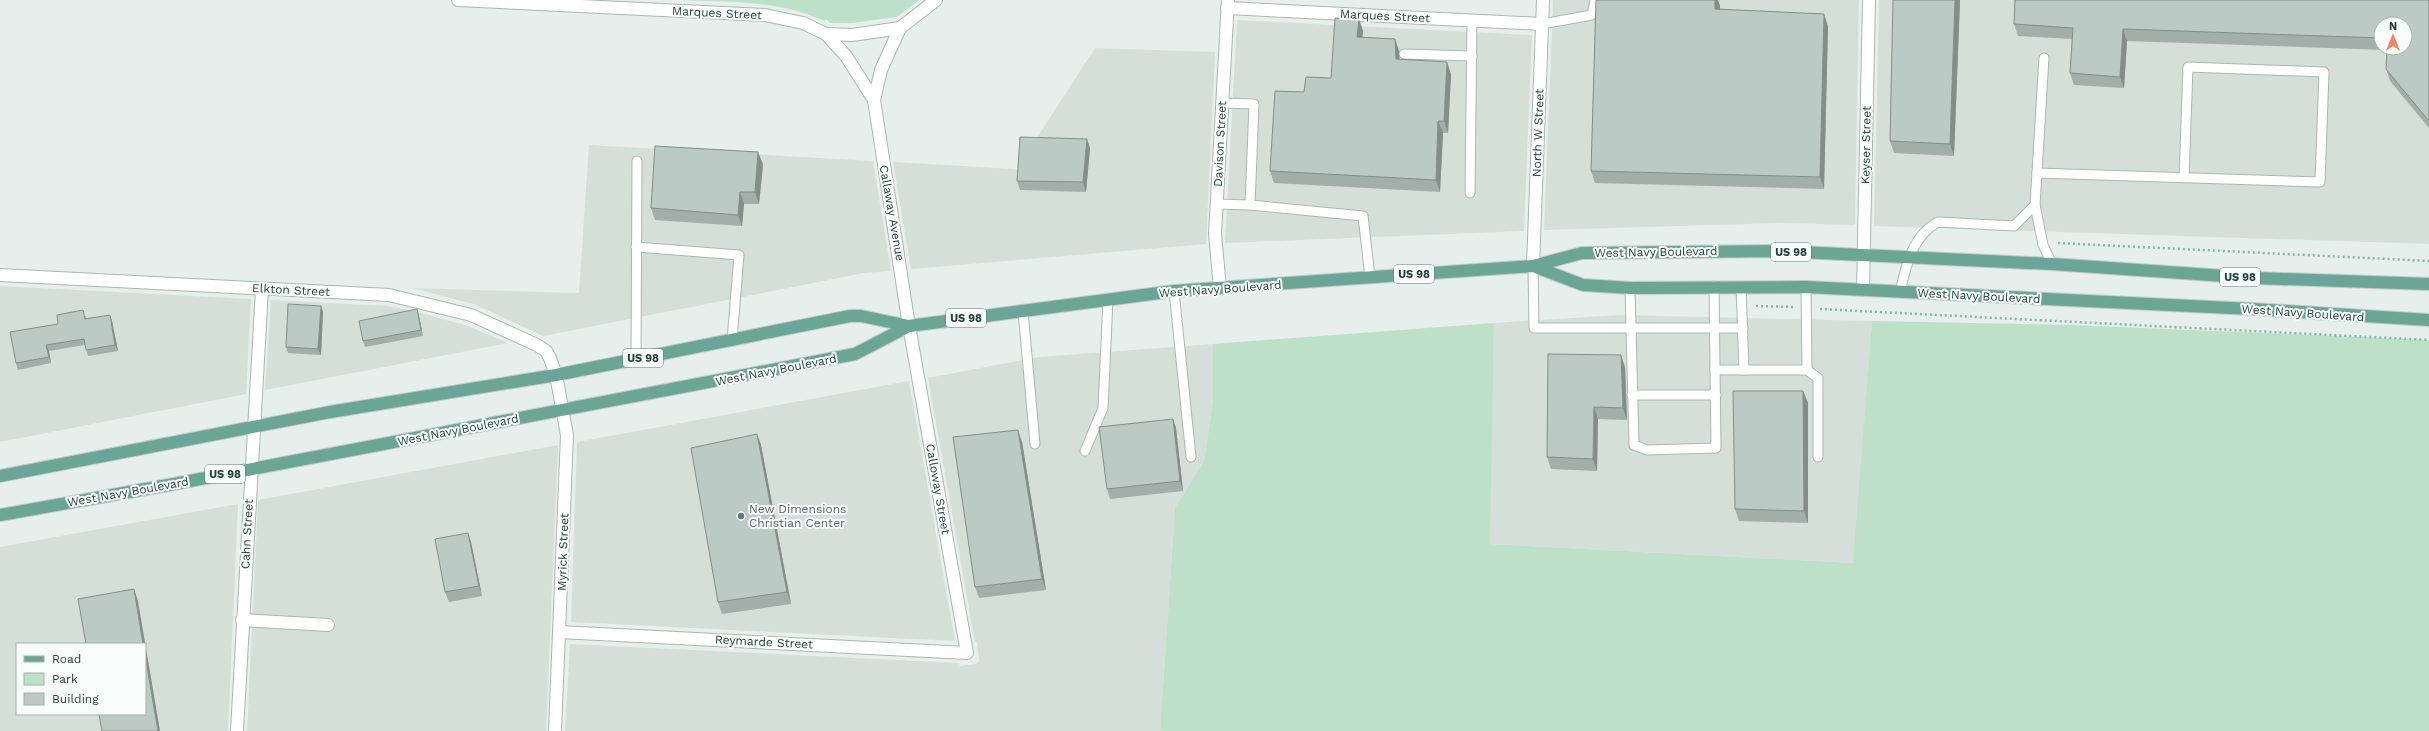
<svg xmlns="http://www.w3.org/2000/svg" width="2429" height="731" viewBox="0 0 2429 731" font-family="'Work Sans',sans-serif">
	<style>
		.built { fill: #d4dfda; fill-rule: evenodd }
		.green { fill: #bfe0c8 }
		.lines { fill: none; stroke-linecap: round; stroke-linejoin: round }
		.lane-casing { stroke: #a8b8b2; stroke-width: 11 }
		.street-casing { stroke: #a8b8b2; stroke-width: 14 }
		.secondary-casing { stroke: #a4bbb3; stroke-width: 14 }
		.primary-casing { stroke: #c2cac8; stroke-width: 14 }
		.path { stroke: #86b3a5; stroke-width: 2.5; stroke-dasharray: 2 3; stroke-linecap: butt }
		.lane { stroke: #fff; stroke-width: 9 }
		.street { stroke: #fff; stroke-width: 12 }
		.secondary { stroke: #fff; stroke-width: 12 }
		.primary { stroke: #6aa596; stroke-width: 12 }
		.wall { fill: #a1aea9; fill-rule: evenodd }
		.shaded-wall { fill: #838d89 }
		.building { fill: #bbcac4; stroke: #838d89 }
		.worship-dot { fill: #6b7280; stroke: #f7fbf9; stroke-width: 1.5 }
		.labels { text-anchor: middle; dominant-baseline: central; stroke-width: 4; stroke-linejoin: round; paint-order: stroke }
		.shield { fill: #f7fbf9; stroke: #637a73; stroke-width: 1 }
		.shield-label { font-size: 11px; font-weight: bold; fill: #24423a }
		.street-label { font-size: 12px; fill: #24423a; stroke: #f7fbf9 }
		.worship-label { font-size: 12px; fill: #5b616d; stroke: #f7fbf9; text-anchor: start }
	</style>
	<rect width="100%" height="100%" fill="#e6efeb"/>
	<g class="built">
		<path d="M1553,0h306l-4,225 -73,-2 -238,7z"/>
		<path d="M1879,0h550v244l-555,-18zM2381,24h24v24h-24z"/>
		<path d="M1237,20l295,15 -8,196 -299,12z"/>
		<path d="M1095,48l120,4 -9,192 -295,25 -18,-107 137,8 -1,-20z"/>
		<path d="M589,145l284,16 18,110 -27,2 -321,63 -69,-32 -63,-16 168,5z"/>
		<path d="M0,286l251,13 -5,95 -246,48z"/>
		<path d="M271,300l117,6 25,5 55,15 40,17 -243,47z"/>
		<path d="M1620,315l252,6 -18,242 -365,-19 5,-221z"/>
		<path d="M1213,344v57l-9,60 -29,47 -15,223h-595l5,-87 389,19 1,3 16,-2 3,-3 -2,-19h-2l-47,-264 111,-21z"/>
		<path d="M909,381l46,260 -384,-19 6,-180z"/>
		<path d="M558,445l-12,286h-299l11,-231z"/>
		<path d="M238,504l-10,227h-228v-184zM17,644h128v70h-128z"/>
	</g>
	<g class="green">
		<path d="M681,0h238l-22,17 -45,6h-22l-4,-4 -2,2c-45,-21 -95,-19 -143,-21z"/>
		<path d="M1872,321l199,4 358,15v391h-1269l15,-223 29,-47 9,-60v-57l281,-21 -4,221 363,19z"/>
	</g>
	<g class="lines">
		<g class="lane-casing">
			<g id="lane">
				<path d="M1542,24l50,-9 3,-15"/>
				<path d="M1404,54l68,2"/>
				<path d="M1222,103l32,1 -4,101"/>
				<path d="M2037,173l283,9 4,-110 -136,-5 -4,111"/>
				<path d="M1470,193l2,-173"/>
				<path d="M1217,204l33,1 113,11 7,61"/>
				<path d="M2035,205l8,40 9,19"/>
				<path d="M636,247l103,8 -7,85"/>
				<path d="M1533,266l1,62h209"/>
				<path d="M1741,287l3,83h63l-1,-83"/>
				<path d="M1630,288l4,157 13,5 69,-2 -2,-162"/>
				<path d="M1174,291l17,166"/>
				<path d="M1900,292c6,-26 12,-56 38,-70l76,4 21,-21 9,-147"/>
				<path d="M1023,311l12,133"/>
				<path d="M636,360l1,-199"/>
				<path d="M1715,370h29"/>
				<path d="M1807,370l11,8v79"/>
				<path d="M1632,395h84"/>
				<path d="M1085,451l18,-43 5,-109"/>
			</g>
		</g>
		<g class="street-casing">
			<g id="street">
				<path d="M458,0l307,15 38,8 23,11 26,1 48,-7"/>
				<path d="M1227,8l315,16"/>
				<path d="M826,34l20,22 28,44"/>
				<path d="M0,275l389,20 82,20 66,30 9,6 4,7 6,17 11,60 -12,296"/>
				<path d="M1220,288l-5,-54 13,-234"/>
				<path d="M1863,290l6,-290"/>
				<path d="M242,620l86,5"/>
				<path d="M560,632l407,21 -58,-327 -35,-226 7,-30 19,-42 36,-28"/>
				<path d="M237,731l25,-442"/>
			</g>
		</g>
		<g class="secondary-casing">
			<path id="secondary" d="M1533,266l10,-266"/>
		</g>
		<g class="primary-casing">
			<g id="primary">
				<path d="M1533,266l50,19 47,3 176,-1 446,22 177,11"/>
				<path d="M0,476l330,-64 226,-37 294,-59h11l48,10 265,-35 359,-25 49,-13 195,-2 275,13 202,14 175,6"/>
				<path d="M0,515l174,-31 681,-130 54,-28"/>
			</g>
		</g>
		<g class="path">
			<path d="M2058,243l371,18"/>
			<path d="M1756,306l37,1"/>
			<path d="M1820,309l609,31"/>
		</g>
		<use href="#lane" class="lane"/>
		<use href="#street" class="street"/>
		<use href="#secondary" class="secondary"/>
		<use href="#primary" class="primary"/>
	</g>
	<g class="wall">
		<path d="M1596,0h122l2,6v3l108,17 -4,163 -229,-6 -4,-12z"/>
		<path d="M1960,0l-6,156 -60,-3 -4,-12z"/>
		<path d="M2429,0v128l-39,-47 -4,-12v-19l-259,-9 -3,47 -50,-3 -4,-12 2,-34 -54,-3 -4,-12zM2381,24l24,24h-24z"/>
		<path d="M1359,19l4,12 -1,6 33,2 4,12v8l52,15 -3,59h-5l-3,59 -166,-9 -4,-12 34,-79 27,-14z"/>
		<path d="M1090,148l-4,44 -66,-2 -3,-9z"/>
		<path d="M763,164l-4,40h-15l-2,22 -87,-6 -4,-12z"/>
		<path d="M417,309l2,7 4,20 -58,11 -2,-6z"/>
		<path d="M323,312l-2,43 -33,-2 -2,-6z"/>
		<path d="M86,316v3l26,2 6,30 -30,5 -3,-11 -36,6 2,12 -33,7 -2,-7z"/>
		<path d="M1625,367l2,53 -29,-1 -1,52 -46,-2 -4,-12z"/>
		<path d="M1803,391l5,12v120l-69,-2 -4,-12z"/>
		<path d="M1173,419l3,9 7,63 -73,8 -3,-10z"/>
		<path d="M757,434l4,11 30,159 -69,10 -4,-12z"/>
		<path d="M1022,442l24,148 -67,8 -4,-11z"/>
		<path d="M468,533l3,9 11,54 -33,6 -4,-10z"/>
	</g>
	<g class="shaded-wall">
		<path d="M1715,0h3l2,6 -1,15 -4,-12z"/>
		<path d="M1955,0h5l-6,156 -4,-12z"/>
		<path d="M1824,14l4,12 -4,163 -4,-12z"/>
		<path d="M1359,19l4,12 -2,18 -4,-12z"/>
		<path d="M2123,29l4,12 -3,47 -4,-11z"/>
		<path d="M1395,39l4,12 1,20 -4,-12z"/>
		<path d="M1447,62l4,12 -3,59 -4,-12z"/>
		<path d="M1438,121l5,12 -3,59 -4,-12z"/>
		<path d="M1087,139l3,9 -4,44 -3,-10z"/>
		<path d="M758,152l5,12 -4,40 -4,-12z"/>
		<path d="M740,192l4,12 -2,22 -4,-11z"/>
		<path d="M321,306l2,6 -2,43 -3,-6z"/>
		<path d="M417,309l2,7 4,20 -2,-6z"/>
		<path d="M110,315l2,6 6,30 -3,-6z"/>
		<path d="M46,345l3,6 2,12 -2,-6z"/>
		<path d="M1621,355l4,12 2,53 -4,-12z"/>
		<path d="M1803,391l5,12v120l-4,-12z"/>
		<path d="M1594,407l4,12 -1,52 -4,-12z"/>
		<path d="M1173,419l3,9 7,63 -3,-10z"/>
		<path d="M1018,430l4,12 24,148 -4,-11z"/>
		<path d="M757,434l4,11 30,159 -4,-12z"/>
		<path d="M468,533l3,9 11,54 -3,-10z"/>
		<path d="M134,589l4,12 22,130h-2l-13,-76v-11h-2z"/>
	</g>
	<g class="building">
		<path d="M1596,0h119v9l109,5 -4,163 -229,-6z"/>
		<path d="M1893,0h62l-5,144 -60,-3z"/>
		<path d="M2015,0h414v121l-43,-52 1,-21h18v-24h-24v14l-258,-9 -3,48 -50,-4 3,-45 -59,-4z"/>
		<path d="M1335,18l24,1 -2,18 38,2 1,20 51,3 -3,59h-6l-2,59 -166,-9 5,-80 29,1 2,-15 25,1z"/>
		<path d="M1020,137l67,2 -4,43 -66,-1z"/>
		<path d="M655,146l103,6 -3,40h-15l-2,23 -87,-7z"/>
		<path d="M288,304l33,2 -3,43 -32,-2z"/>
		<path d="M417,309l4,21 -58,11 -4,-20z"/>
		<path d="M83,310l2,9 25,-4 5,30 -29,5 -2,-11 -38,6 3,12 -33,6 -6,-31 48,-8 -1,-9z"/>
		<path d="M1548,354l73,1 2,53 -29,-1 -1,52 -46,-2z"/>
		<path d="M1733,391h70l1,120 -69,-2z"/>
		<path d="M1173,419l7,62 -73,8 -8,-62z"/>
		<path d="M1018,430l24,149 -67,8 -22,-150z"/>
		<path d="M757,434l30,158 -69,10 -27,-154z"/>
		<path d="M468,533l11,53 -34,6 -10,-53z"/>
		<path d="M134,589l9,55h-57l-8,-45z"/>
		<path d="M145,655l13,76h-56l-3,-17h46z"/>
	</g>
	<circle class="worship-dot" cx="741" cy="516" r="4"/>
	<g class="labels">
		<g class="shield">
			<rect x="1771" y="243" width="40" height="18" rx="3"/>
			<rect x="1394" y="265" width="40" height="18" rx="3"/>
			<rect x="2220" y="268" width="40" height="18" rx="3"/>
			<rect x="946" y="309" width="40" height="18" rx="3"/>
			<rect x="623" y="349" width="40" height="18" rx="3"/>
			<rect x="205" y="465" width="40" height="18" rx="3"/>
		</g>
		<g class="shield-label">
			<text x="1791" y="252">US 98</text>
			<text x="1414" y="274">US 98</text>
			<text x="2240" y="277">US 98</text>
			<text x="966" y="318">US 98</text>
			<text x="643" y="358">US 98</text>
			<text x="225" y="474">US 98</text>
		</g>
		<g class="street-label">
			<text transform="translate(717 13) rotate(3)">Marques Street</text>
			<text transform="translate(1385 16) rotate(3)">Marques Street</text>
			<text transform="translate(1538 133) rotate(-88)">North W Street</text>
			<text transform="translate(1220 144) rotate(-87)">Davison Street</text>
			<text transform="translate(1866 145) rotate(-89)">Keyser Street</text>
			<text transform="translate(892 213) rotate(80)">Callaway Avenue</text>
			<text transform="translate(1656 252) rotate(-1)">West Navy Boulevard</text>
			<text transform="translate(1220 289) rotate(-4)">West Navy Boulevard</text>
			<text transform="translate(291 290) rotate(3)">Elkton Street</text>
			<text transform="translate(1979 296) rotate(3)">West Navy Boulevard</text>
			<text transform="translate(2303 313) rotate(4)">West Navy Boulevard</text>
			<text transform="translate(776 370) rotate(-11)">West Navy Boulevard</text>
			<text transform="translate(458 430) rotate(-11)">West Navy Boulevard</text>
			<text transform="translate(938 489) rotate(80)">Calloway Street</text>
			<text transform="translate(128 492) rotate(-10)">West Navy Boulevard</text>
			<text transform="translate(247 534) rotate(-87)">Cahn Street</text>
			<text transform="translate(563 552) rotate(-88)">Myrick Street</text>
			<text transform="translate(764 642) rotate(3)">Reymarde Street</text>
		</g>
		<g class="worship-label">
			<text x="749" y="509">New Dimensions<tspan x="749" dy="14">Christian Center</tspan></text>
		</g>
	</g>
	<rect x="16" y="643" width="130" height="72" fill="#f7fbf9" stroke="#a3b1ad"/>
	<rect x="24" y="656" width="20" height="6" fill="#6aa596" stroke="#a3b1ad"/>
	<text x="52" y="663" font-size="12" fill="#24423a">Road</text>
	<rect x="24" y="673" width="20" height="12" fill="#bfe0c8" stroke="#a3b1ad"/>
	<text x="52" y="683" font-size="12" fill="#24423a">Park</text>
	<rect x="24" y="693" width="20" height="12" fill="#bbcac4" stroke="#a3b1ad"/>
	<text x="52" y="703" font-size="12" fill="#24423a">Building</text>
	<g transform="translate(2393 36)"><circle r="19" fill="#f7fbf9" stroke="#a3b1ad"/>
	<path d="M0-3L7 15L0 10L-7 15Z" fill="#f4845f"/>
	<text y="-6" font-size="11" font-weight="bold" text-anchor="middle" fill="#24423a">N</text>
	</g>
</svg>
